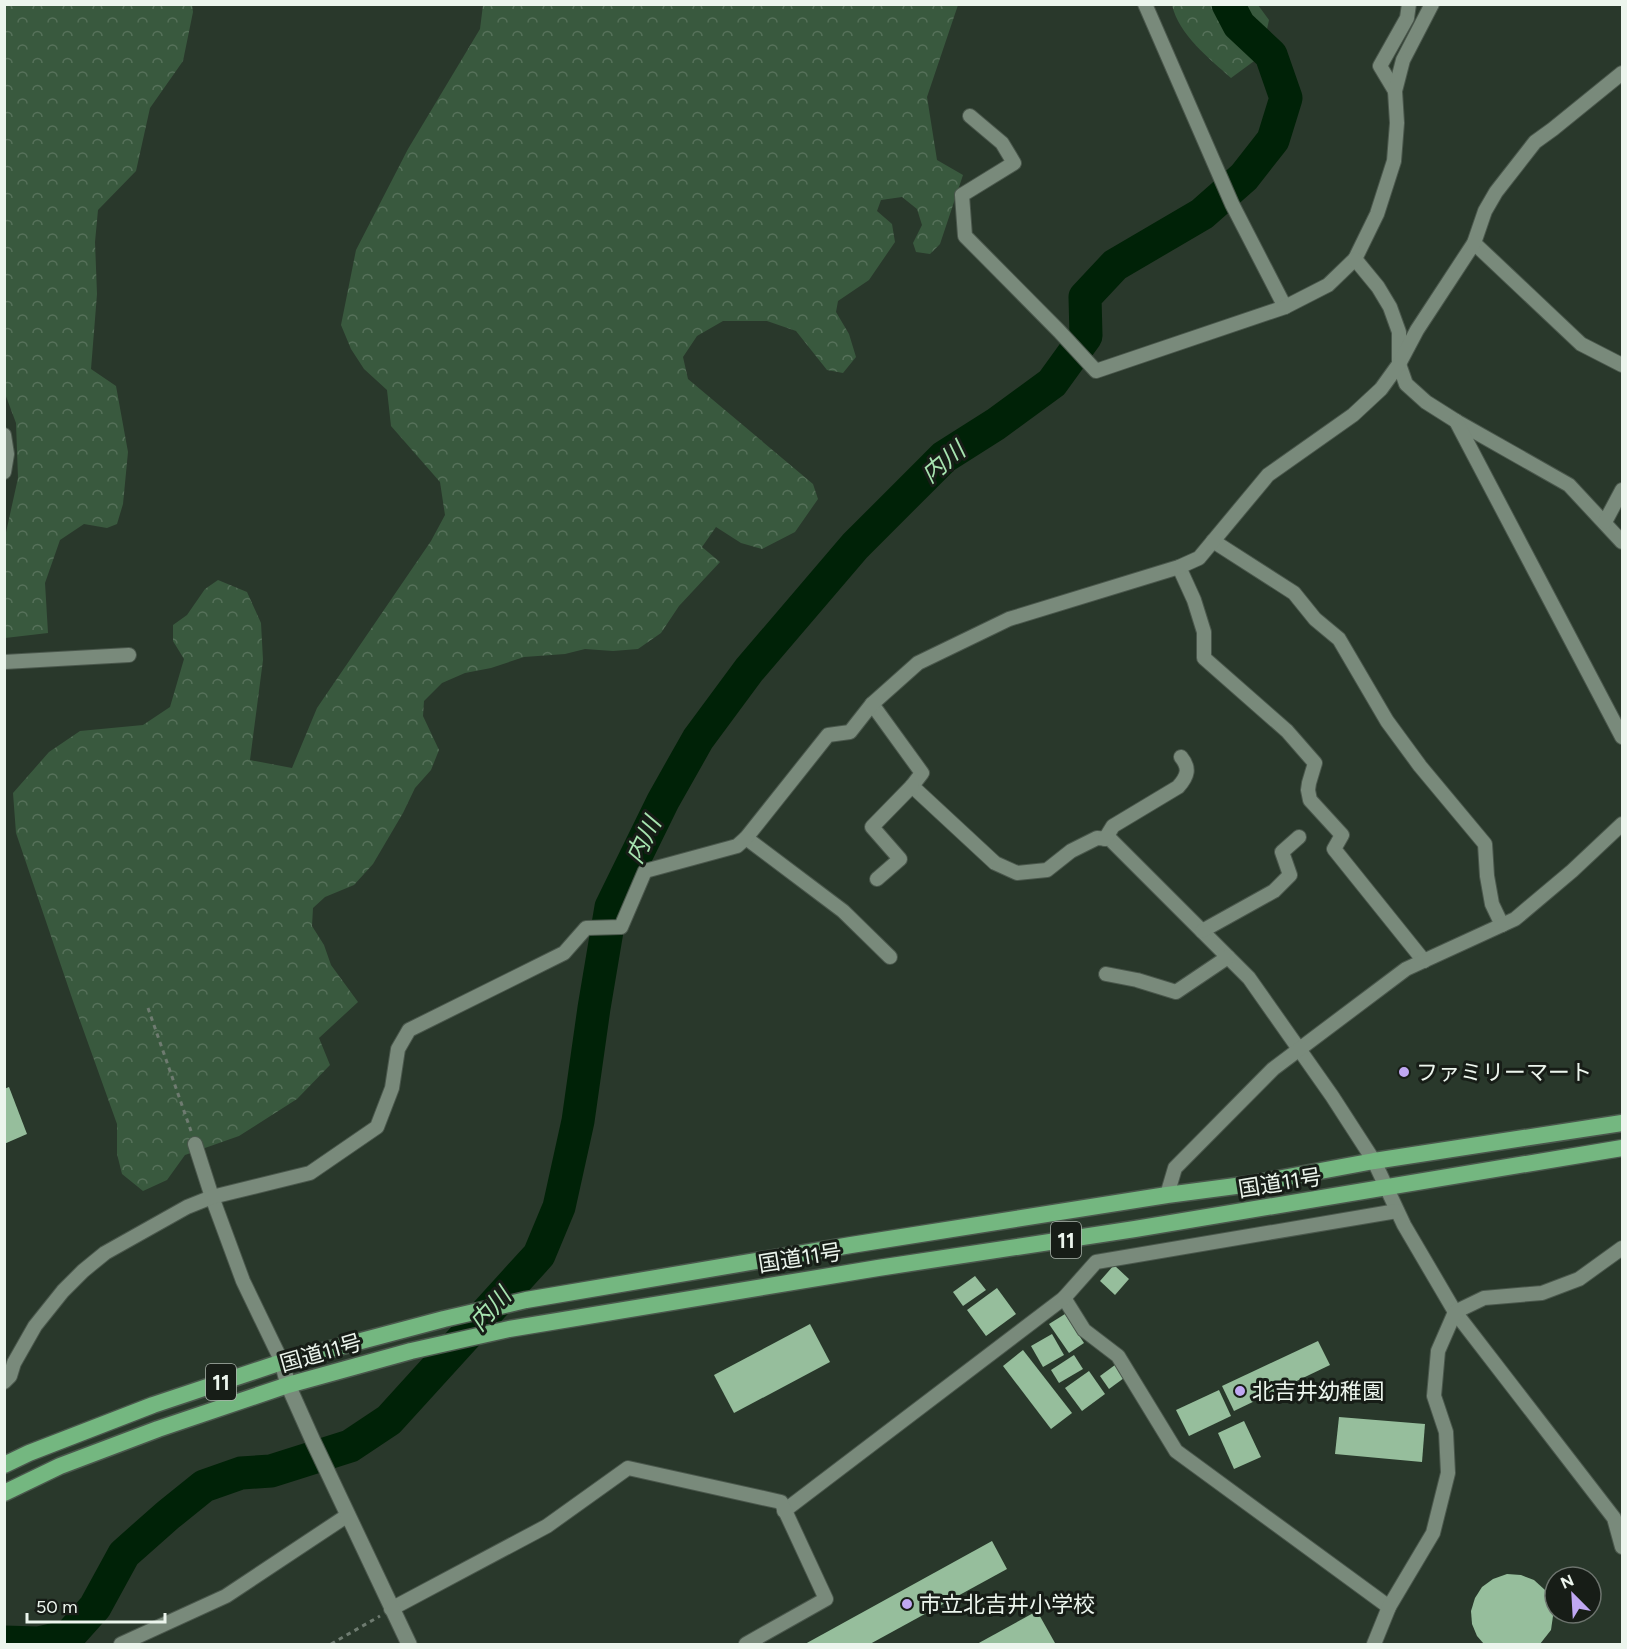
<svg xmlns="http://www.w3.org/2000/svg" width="1627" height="1649" viewBox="0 0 1627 1649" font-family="Figtree,'Noto Sans JP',sans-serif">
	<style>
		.forest { fill: url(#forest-crowns) }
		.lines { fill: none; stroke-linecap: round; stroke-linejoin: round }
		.river { stroke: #002207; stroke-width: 33 }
		.building { fill: #96be9c }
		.minor-casing { stroke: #4a574c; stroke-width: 16 }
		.tertiary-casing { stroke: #4a574c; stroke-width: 17 }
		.trunk-casing { stroke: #4a574c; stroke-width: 19 }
		.path { stroke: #6e7b70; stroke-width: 3; stroke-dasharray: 4.5 4.5; stroke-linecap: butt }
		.minor { stroke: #798a7b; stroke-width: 14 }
		.tertiary { stroke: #798a7b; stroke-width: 15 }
		.trunk { stroke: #74b780; stroke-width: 16 }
		.poi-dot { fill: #c0a8f3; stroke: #171d17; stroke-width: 2 }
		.labels { text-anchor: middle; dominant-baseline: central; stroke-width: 6; stroke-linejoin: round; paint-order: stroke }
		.shield { fill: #171d17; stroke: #acb4ad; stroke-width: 1.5 }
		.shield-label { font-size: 21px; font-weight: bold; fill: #ecf5ed }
		.poi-label { font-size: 22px; fill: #ecf5ed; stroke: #171d17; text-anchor: start }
		.street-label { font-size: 22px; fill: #ecf5ed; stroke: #171d17 }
		.water-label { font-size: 24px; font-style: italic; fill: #a7e4b0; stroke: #171d17 }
	</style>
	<defs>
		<pattern id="forest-crowns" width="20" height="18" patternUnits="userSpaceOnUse" patternTransform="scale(1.5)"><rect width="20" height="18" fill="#39593e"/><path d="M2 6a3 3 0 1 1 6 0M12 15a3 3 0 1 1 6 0" fill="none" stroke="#56715a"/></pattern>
	</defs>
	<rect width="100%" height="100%" fill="#29382b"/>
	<g class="forest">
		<path d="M192,4l1,8 -10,49 -33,47 -14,63 -38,39 -3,32 2,52 -6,75 25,17 12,66 -5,52 -6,20 -10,4 -23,-4 -24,16 -15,43 3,50 -43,5v-101l13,-59 -2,-55 -12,-32 1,-386z"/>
		<path d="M483,5h475l-31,92 10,63 26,15 -23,69 -10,10 -14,-2 -3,-9 9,-18 -5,-16 -15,-12 -21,3 -4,11 15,13 3,18 -26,38 -31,21 -2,11 13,22 7,23 -13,16 -16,-3 -31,-39 -29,-10h-44l-26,15 -14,21 5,22 125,105 5,15 -23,33 -33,17 -21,-6 -25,-16 -14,20 18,15 -41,44 -18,27 -23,16 -25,2 -28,-2 -20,5 -41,3 -33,11 -26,5 -23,10 -18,18 -1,15 16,34 -8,20 -16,18 -12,25 -30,51 -19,21 -29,12 -12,11 -1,18 12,19 7,20 27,37 -39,36 11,27 -33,34 -58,37 -54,19 -18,25 -24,11 -21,-17 -5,-20v-30l-44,-123 -57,-168 -3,-40 36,-41 31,-21 63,-6 27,-18 14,-48 -11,-18v-16l14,-10 18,-26 13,-9 29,12 14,31 2,37 -13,100 42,8 25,-60 114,-167 14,-26 -5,-33 -49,-56 -4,-36 -23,-21 -13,-20 -10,-24 15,-75 52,-101 72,-120z"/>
		<path d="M1172,5h86l11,15 -8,36 -30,22c-22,-20 -52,-43 -59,-73z"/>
	</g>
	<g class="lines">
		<path class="river" d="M4,1642l34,1 31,-7 26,-29 29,-53 44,-39 36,-29 37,-13 30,-2 79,-25 39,-26 150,-165 20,-48 19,-86 16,-113 17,-101 52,-106 35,-62 51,-69 106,-124 89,-89 52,-33 56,-41 34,-47 -1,-39 30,-32 87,-51 42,-37 29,-37 13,-42 -15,-43 -32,-30 -11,-21"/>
	</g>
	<g class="building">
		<path d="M9,1087l18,47 -23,10v-55z"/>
		<path d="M1114,1265l15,14 -14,16 -15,-14z"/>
		<path d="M975,1276l11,14 -23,16 -10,-14z"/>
		<path d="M997,1288l19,26 -30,22 -19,-26z"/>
		<path d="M1065,1314l19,29 -15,10 -20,-29z"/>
		<path d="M810,1324l20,38 -96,51 -20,-38z"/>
		<path d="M1052,1334l12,21 -21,12 -12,-21z"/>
		<path d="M1318,1341l12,24 -96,46 -12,-25z"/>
		<path d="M1023,1350l49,63 -21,16 -48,-63z"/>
		<path d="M1074,1355l9,14 -24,14 -8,-13z"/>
		<path d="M1115,1365l9,13 -15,11 -9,-13z"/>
		<path d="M1089,1371l16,23 -23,17 -17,-23z"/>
		<path d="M1219,1390l12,26 -42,20 -13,-26z"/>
		<path d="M1339,1417l86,7 -3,38 -87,-8z"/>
		<path d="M1244,1421l17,36 -27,12 -16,-36z"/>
		<path d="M992,1541l15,28 -137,75h-65z"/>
		<path d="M1507,1574l14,1 13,5 11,10 6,12 2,14 -2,14 -11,14h-56l-7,-8 -5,-12 -1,-13 4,-13 7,-11 11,-8z"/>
		<path d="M1037,1611l18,32 -2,1h-76z"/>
	</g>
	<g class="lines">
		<g class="minor-casing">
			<g id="minor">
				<path d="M1145,4l87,200 53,103"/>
				<path d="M1395,91l-15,-25 27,-48 2,-14"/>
				<path d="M970,116l32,27 12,20 -52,32 3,41 94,95 37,40 189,-64 43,-22 27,-26 22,-45 17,-53 3,-38 -2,-32 8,-31 29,-56"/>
				<path d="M1474,243l107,101 41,21"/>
				<path d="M1355,259l23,28 12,20 9,25v32l7,20 20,18 30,19 113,64 53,57"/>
				<path d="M1456,421l166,316"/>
				<path d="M4,435l3,19 -3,18"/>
				<path d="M1605,522l17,-32"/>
				<path d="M1213,541l81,52 21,26 24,20 48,82 33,45 65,78 2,32 5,28 10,21"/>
				<path d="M1179,567l15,33 10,32v26l83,73 28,32 -6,20 -1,7 2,10 32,35 -8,14 90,112"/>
				<path d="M4,662l125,-7"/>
				<path d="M872,704l50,69 -10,13 83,77 22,10 30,-3 24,-19 26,-13 13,1 139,139 83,118 42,65 30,64 51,87 159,206 8,29"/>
				<path d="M746,838l97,73 47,46"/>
				<path d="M1105,839l8,-13 65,-39c10,-11 12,-19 3,-30"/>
				<path d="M877,879l23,-20 -28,-32 40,-41"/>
				<path d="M1202,931l72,-40 16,-16 -8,-23 17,-15"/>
				<path d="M1106,974l31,6 39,12 52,-35"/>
				<path d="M195,1144l17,53 31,84 39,81"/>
				<path d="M1167,1195l8,-27 98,-99 133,-100 109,-50 57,-48 50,-47"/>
				<path d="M1064,1298l20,32 34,26 58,95 213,156"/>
				<path d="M4,1382l6,-6 4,-13 21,-37 28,-35 20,-20 22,-18 82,-46 25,-10 98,-24 67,-46 15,-39 6,-39 11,-19 155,-77 22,-25 35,-1 24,-56 92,-25 9,-8 82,-103 22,-3 22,-28 46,-41 91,-44 170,-52 20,-9 69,-83 85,-60 28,-26 18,-25 18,-34 57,-87 11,-32 11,-19 39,-50 18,-13 69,-56"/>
				<path d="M784,1511l280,-213 32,-36 301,-51"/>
				<path d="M391,1609l156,-83 81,-58 153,34 45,97 -80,45"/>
				<path d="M121,1644l105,-48 122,-81"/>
				<path d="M1374,1644l15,-37 44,-74 15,-60 -2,-41 -12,-36 4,-45 17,-39 29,-14 58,-5 37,-14 43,-31"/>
			</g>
		</g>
		<g class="tertiary-casing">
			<path id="tertiary" d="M282,1362l6,23 25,56 96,203"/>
		</g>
		<g class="trunk-casing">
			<g id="trunk">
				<path d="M4,1465l25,-12 124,-48 129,-43 162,-43 82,-19 325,-55 316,-50 84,-11 123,-23 248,-38"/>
				<path d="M4,1493l56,-27 98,-37 130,-44 123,-34 98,-22 369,-61 257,-39 487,-81"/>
			</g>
		</g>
		<g class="path">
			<path d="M148,1008l43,123"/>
			<path d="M331,1644l49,-28"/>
		</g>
		<use href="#minor" class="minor"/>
		<use href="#tertiary" class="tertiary"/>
		<use href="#trunk" class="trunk"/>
	</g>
	<g class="poi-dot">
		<circle cx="1404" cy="1072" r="6"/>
		<circle cx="1240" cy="1391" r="6"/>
		<circle cx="907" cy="1604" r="6"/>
	</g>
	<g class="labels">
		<g class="shield">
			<rect x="1051" y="1222" width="30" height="36" rx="4.5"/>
			<rect x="206" y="1364" width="30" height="36" rx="4.5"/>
		</g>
		<g class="shield-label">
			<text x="1066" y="1240">11</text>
			<text x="221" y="1382">11</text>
		</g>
		<g class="poi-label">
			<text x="1416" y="1072">ファミリーマート</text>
			<text x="1252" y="1391">北吉井幼稚園</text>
			<text x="919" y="1604">市立北吉井小学校</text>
		</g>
		<g class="street-label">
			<text transform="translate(1280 1183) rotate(-9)">国道11号</text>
			<text transform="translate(800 1258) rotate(-9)">国道11号</text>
			<text transform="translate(321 1353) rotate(-16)">国道11号</text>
		</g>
		<g class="water-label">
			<text transform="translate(943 462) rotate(-40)">内川</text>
			<text transform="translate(643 840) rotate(-64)">内川</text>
			<text transform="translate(490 1309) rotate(-48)">内川</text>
		</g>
	</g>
	<rect width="1627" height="1649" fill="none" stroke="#ecf5ed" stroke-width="12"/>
	<g transform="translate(1573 1595) rotate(336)"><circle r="28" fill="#171d17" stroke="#6c736d" stroke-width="1.5"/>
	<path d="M0-4.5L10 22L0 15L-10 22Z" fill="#c0a8f3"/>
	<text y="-9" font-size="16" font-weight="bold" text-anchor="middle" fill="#ecf5ed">N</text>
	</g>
	<path d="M27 1613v9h138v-9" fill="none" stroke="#ecf5ed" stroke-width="3"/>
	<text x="36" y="1613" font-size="18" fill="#ecf5ed" stroke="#171d17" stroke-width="4.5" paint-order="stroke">50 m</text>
</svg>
